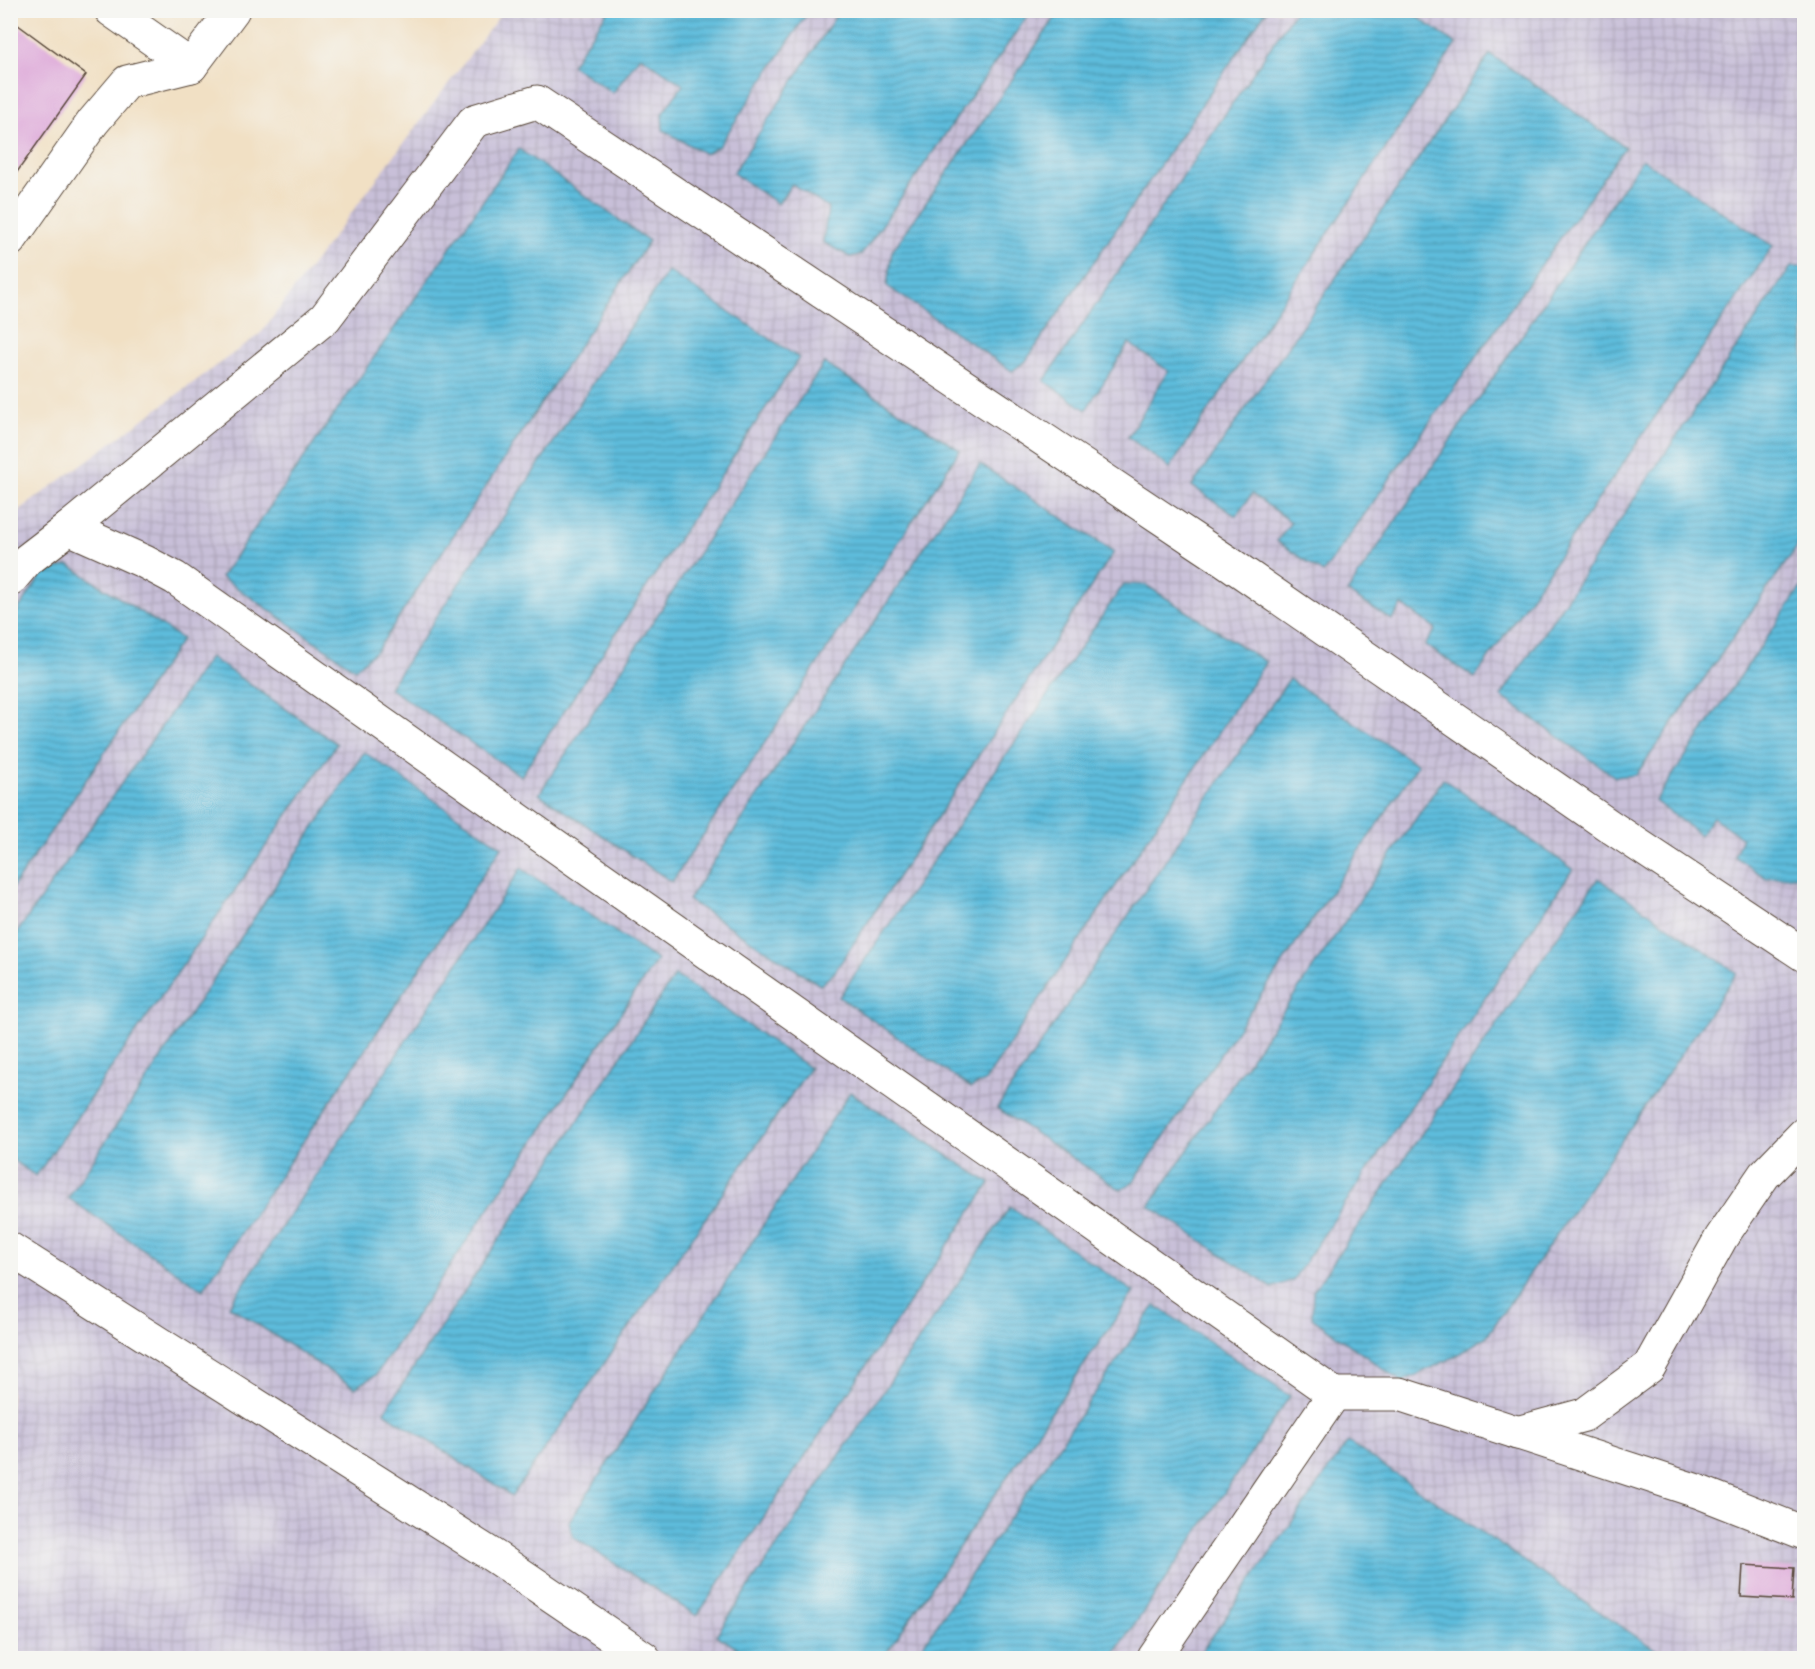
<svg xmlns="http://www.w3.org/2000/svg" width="1815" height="1669" viewBox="0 0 1815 1669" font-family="'Playpen Sans',sans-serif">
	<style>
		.industrial { fill: url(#industrial-grid) }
		.water { fill: url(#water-rules); stroke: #4c737d; stroke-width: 1.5 }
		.building { fill: #dca3d7 }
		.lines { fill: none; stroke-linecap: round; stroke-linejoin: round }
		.minor-casing { stroke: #564537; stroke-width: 35 }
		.minor { stroke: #fff; stroke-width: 33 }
	</style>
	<defs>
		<pattern id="industrial-grid" width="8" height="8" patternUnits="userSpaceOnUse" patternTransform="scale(1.5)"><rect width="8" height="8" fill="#c8bfd8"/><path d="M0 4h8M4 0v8" fill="none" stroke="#ada4b9"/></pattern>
		<pattern id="water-rules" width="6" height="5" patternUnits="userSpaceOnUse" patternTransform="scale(1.5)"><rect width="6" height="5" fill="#5dbcdc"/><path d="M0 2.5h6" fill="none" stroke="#4e99b2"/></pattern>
	</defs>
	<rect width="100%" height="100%" fill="#f6f6f2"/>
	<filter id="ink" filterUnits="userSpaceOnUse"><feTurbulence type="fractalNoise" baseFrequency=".0167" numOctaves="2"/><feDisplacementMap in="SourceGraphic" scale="12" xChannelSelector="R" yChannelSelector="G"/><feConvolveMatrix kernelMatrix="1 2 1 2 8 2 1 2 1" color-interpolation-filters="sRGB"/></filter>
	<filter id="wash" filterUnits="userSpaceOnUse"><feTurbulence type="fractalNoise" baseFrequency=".008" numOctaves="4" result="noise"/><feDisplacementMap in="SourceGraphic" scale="24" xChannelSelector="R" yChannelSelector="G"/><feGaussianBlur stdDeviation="1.35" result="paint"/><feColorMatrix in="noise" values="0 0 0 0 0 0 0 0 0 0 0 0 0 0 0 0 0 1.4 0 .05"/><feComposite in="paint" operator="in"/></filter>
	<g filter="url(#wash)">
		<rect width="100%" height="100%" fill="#f1e0c4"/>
		<path class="industrial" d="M503,11h1301v1647h-1793l-1,-1141 251,-184z"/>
		<g class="water">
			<path d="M608,11v-1l201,1 -90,135 -14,8 -42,-24 -1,-16 21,-29 -43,-29 -27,37 -42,-28z"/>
			<path d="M839,11h192l-169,243 -12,3 -27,-15 5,-34 -36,-24 -14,20 -45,-31z"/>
			<path d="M1060,11h206l-240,350 -14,10 -125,-85 5,-35z"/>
			<path d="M1295,11h114l47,33 -286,424 -42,-31 40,-66 -39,-28 -43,67 -42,-29z"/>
			<path d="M1490,54l135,93 -302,426 -46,-32 14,-19 -39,-28 -16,22 -44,-30z"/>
			<path d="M519,149l130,92 -271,408 -23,20 -134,-92z"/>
			<path d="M1642,159l131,87 -298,432 -50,-33 11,-16 -34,-24 -10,15 -45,-28z"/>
			<path d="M1791,267h13v270l-168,238 -21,2 -114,-81z"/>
			<path d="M668,271l131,87 -278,418 -132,-88z"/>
			<path d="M824,363l136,87 -288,432 -133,-88z"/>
			<path d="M980,464l134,88 -280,421 -14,12 -132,-85z"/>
			<path d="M69,565l113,74 -171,251v-270l32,-47z"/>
			<path d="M1804,583v283l-7,10 -31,2 -32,-22 8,-18 -29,-21 -13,18 -45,-34z"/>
			<path d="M1124,584l22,1 120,77 -281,419 -14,7 -132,-91z"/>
			<path d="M210,657l127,87 -301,432 -25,-17v-218z"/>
			<path d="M1289,679l129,86 -284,416 -13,9 -124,-82z"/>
			<path d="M364,752l138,95 -299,443 -135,-92z"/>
			<path d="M1443,779l130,90 -280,411 -21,8 -123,-82z"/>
			<path d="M521,868l136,92 -281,415 -21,13 -126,-82z"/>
			<path d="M1598,878l139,95 -250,363 -33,21 -52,25 -90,-64 1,-27z"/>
			<path d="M675,975l135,93 -298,428 -128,-84z"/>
			<path d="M850,1092l140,91 -293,433 -124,-79 -4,-15z"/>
			<path d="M1010,1207l124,85 -251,366h-131l-36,-23z"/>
			<path d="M1155,1305l135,91 -178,262h-198z"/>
			<path d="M1348,1442l320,216h-471z"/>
		</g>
		<g id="blocks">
			<g class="building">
				<path d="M10,19l76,56 -76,107z"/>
				<path d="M1743,1565l51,3 -2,32 -51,-3z"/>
			</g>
		</g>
	</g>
	<g filter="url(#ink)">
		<use href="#blocks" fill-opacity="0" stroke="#564537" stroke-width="1.5"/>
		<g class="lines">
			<g class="minor-casing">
				<g id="minor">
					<path d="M111,10l80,56"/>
					<path d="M10,240l83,-118 34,-40 64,-16 42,-56"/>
					<path d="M10,580l16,-19 43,-33"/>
					<path d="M1804,955l-196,-130 -382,-264 -689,-459 -63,19 -149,197 -256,210 76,34 30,16 1159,816h65l298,97 107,42"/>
					<path d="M10,1249l485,308 149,101"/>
					<path d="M1517,1433l67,-18 65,-48 72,-129 43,-63 40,-41"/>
					<path d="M1154,1658l180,-264"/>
				</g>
			</g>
			<use href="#minor" class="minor"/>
		</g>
	</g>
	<rect width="1815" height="1669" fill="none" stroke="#f6f6f2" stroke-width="36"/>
</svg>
